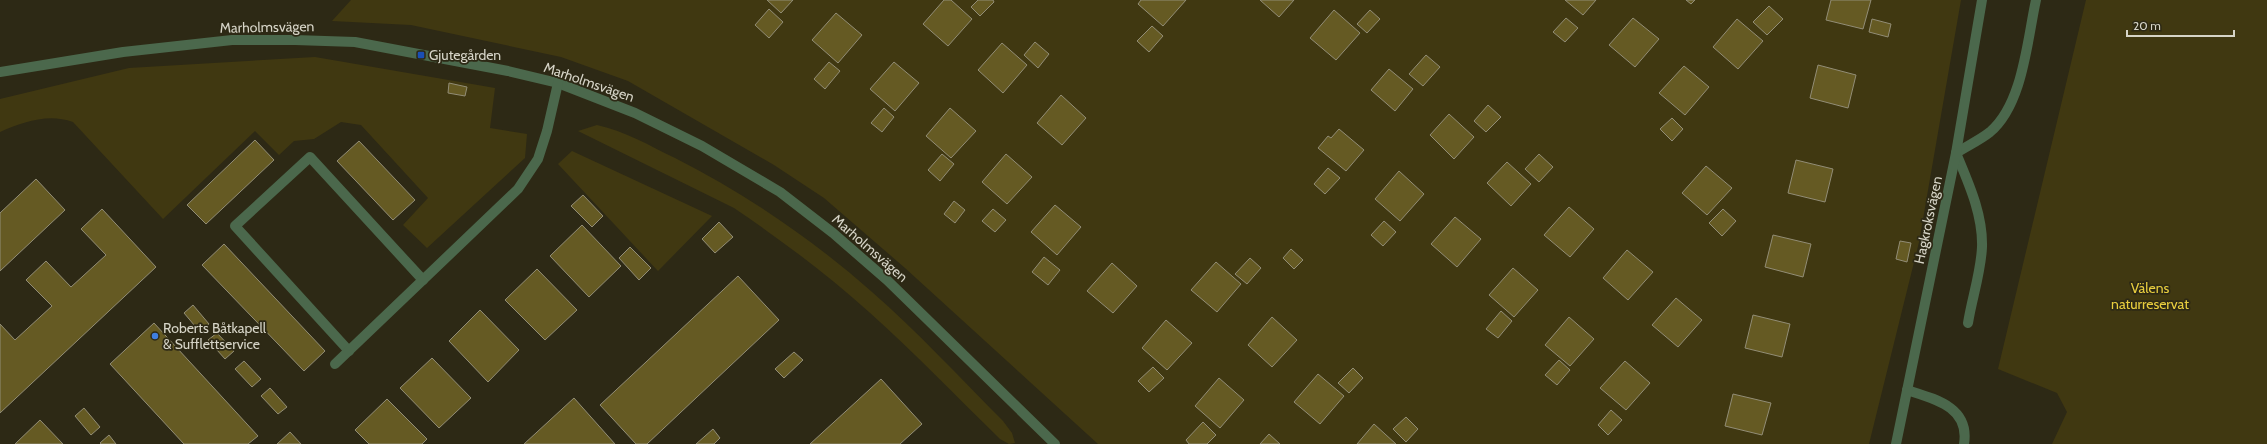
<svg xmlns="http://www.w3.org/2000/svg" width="2267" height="444" viewBox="0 0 2267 444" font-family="Cabin,sans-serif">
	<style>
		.green { fill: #403811 }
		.building { fill: #655a23; stroke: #928d76 }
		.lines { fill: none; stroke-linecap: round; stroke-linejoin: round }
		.service { stroke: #4b684c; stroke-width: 10 }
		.minor { stroke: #4b684c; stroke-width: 10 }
		.transit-dot { fill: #1a4fb4; stroke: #2d2915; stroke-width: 1.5 }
		.shop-dot { fill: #3f7fe0; stroke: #2d2915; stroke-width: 1.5 }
		.labels { text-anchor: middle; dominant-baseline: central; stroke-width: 3.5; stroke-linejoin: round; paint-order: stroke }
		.street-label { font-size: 14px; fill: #d6d4c7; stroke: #2d2915 }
		.poi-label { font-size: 14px; fill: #d6d4c7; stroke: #2d2915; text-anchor: start }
		.park-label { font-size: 14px; fill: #e8cd3e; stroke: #2d2915 }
	</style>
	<rect width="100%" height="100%" fill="#2d2915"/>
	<g class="green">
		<path d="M351,0h1610l-42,242 -50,202h-771l-193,-176 -81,-70 -50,-33 -146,-84 -67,-24 -150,-32 -79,-4z"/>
		<path d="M2086,0h181v444h-215l15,-32 -10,-19 -59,-24z"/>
		<path d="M315,57l180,31 -5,40 37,6 -2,24 -98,90 -24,-23 25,-27 -67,-73 -20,-3 -27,17 -20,2 -15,14 -24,-24 -92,88 -90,-97c-25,-9 -50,0 -73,10v-33l129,-31z"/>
		<path d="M597,125c28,6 53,21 78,33 71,36 137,81 197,134 46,40 88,86 131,129l9,12 3,10 -6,1 -9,-5c-44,-43 -86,-87 -131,-127 -42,-38 -88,-72 -135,-104l-156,-77z"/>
		<path d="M572,151l140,65 -54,55 -100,-107z"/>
	</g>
	<g class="building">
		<path d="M767,0h26l-12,13z"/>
		<path d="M944,0h7l21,19 -24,27 -25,-22z"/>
		<path d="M978,0h15l1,2 -14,14 -9,-9z"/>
		<path d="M1141,0h45l-23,26 -25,-22z"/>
		<path d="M1260,0h34l-15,17z"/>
		<path d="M1565,0h31l-13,15z"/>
		<path d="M1686,0h9l-4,4z"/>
		<path d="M1831,0h40l-8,29 -37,-9z"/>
		<path d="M1769,6l14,13 -16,16 -14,-13z"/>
		<path d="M769,9l14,13 -14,16 -14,-13z"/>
		<path d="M1334,10l26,23 -24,27 -26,-22z"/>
		<path d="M1370,10l10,9 -13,14 -10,-9z"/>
		<path d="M836,13l26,22 -24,28 -26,-23z"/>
		<path d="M1566,18l12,10 -13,14 -12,-10z"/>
		<path d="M1633,18l26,21 -24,28 -26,-22z"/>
		<path d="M1737,19l26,22 -25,28 -25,-22z"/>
		<path d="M1872,19l19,5 -3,13 -19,-5z"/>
		<path d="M1152,26l11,10 -14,16 -12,-11z"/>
		<path d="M1035,42l14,12 -11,14 -14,-13z"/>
		<path d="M1002,43l25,22 -24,28 -25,-23z"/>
		<path d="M1426,55l14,12 -17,19 -14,-12z"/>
		<path d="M829,62l11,9 -15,18 -11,-10z"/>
		<path d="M894,62l25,21 -24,28 -25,-22z"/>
		<path d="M1818,65l38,10 -8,33 -38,-10z"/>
		<path d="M1684,66l25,21 -24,28 -26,-22z"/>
		<path d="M1389,69l24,20 -18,22 -24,-21z"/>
		<path d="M449,83l18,4 -2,9 -17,-3z"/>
		<path d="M1061,95l25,23 -24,27 -25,-22z"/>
		<path d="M1488,105l13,12 -15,15 -12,-11z"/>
		<path d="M884,108l10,9 -12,15 -11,-9z"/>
		<path d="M950,108l26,23 -25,27 -25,-22z"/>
		<path d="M1449,114l25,23 -20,22 -24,-24z"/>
		<path d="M1672,118l11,11 -11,12 -12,-12z"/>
		<path d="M1339,129l25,21 -18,21 -28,-23 10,-12 3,2z"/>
		<path d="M255,140l19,20 -68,64 -19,-19z"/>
		<path d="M359,141l56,59 -22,20 -56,-59z"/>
		<path d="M942,154l12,10 -14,17 -12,-11z"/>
		<path d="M1006,154l26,23 -25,27 -25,-22z"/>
		<path d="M1539,154l14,13 -14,15 -14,-13z"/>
		<path d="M1796,160l37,9 -8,33 -37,-9z"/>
		<path d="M1507,162l24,22 -20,22 -24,-23z"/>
		<path d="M1706,166l26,22 -25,27 -25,-22z"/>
		<path d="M1328,168l12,10 -15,16 -11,-10z"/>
		<path d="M1399,171l25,23 -24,27 -25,-22z"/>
		<path d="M36,179l29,31 -65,61v-58z"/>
		<path d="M583,195l20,21 -11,11 -21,-21z"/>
		<path d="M954,201l11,9 -10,13 -11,-9z"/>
		<path d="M1055,205l26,22 -24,28 -26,-23z"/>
		<path d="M1569,207l25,22 -24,28 -26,-22z"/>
		<path d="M102,209l54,58 -156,146v-89l15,16 37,-34 -26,-26 20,-19 25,26 35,-32 -25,-26z"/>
		<path d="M993,209l13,11 -11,12 -13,-11z"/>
		<path d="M1723,209l13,12 -14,15 -13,-13z"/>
		<path d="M1455,217l26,22 -24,28 -26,-23z"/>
		<path d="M1384,221l12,11 -13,14 -12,-11z"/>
		<path d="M719,222l14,15 -18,16 -13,-14z"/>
		<path d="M582,225l39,41 -32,31 -39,-41z"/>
		<path d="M1773,235l38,9 -8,33 -38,-10z"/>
		<path d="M1900,241l11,2 -4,19 -11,-3z"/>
		<path d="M224,244l101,107 -21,20 -102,-106z"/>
		<path d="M630,247l21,21 -12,12 -20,-22z"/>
		<path d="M1291,249l12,11 -9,9 -11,-11z"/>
		<path d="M1627,250l26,22 -25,28 -25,-22z"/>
		<path d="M1044,257l16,13 -12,15 -16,-13z"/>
		<path d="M1250,258l11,10 -14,16 -12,-10z"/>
		<path d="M1216,262l25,22 -24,28 -26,-22z"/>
		<path d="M1112,263l25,23 -24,27 -26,-22z"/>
		<path d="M1513,268l25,22 -24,27 -25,-22z"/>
		<path d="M537,269l40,41 -32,30 -40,-40z"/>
		<path d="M738,276l41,44 -132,124h-11l-36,-39z"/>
		<path d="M1676,298l26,22 -24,27 -26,-22z"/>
		<path d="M193,305l16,19 -9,8 -16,-19z"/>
		<path d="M480,310l39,40 -31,32 -39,-41z"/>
		<path d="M1501,311l11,10 -14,17 -12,-9z"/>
		<path d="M1753,315l37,9 -8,33 -37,-9z"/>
		<path d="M1272,317l25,23 -25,27 -24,-22z"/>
		<path d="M1569,317l25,22 -24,27 -25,-21z"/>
		<path d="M1166,320l26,23 -25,27 -25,-22z"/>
		<path d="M154,323l104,113 -10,8h-64l-74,-80z"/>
		<path d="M217,333l17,18 -9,8 -17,-19z"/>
		<path d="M794,352l9,8 -19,18 -9,-9z"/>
		<path d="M432,358l39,40 -32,30 -39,-40z"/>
		<path d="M1559,360l11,10 -13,15 -12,-10z"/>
		<path d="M244,361l17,18 -9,8 -17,-18z"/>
		<path d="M1625,361l25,22 -24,27 -26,-22z"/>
		<path d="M1153,367l11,11 -15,14 -11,-11z"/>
		<path d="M1353,368l10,10 -14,15 -11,-10z"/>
		<path d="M1318,374l26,22 -24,28 -26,-22z"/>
		<path d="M1219,378l25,22 -24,28 -25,-22z"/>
		<path d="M881,379l41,45 -22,20h-90z"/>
		<path d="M270,388l17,19 -9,7 -17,-18z"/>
		<path d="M1733,394l38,9 -9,32 -37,-9z"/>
		<path d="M574,398l41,46h-91z"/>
		<path d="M387,399l40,40 -5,5h-53l-14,-14z"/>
		<path d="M84,408l16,19 -9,8 -16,-19z"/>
		<path d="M1611,410l11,10 -14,15 -10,-10z"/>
		<path d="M1406,417l12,12 -12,13 -13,-13z"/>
		<path d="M40,420l23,24h-48z"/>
		<path d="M1203,422l13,13 -9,9h-18l-3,-4z"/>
		<path d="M1374,424l22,20h-39z"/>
		<path d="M713,429l7,9 -6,6h-18z"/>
		<path d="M290,432l11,12h-24z"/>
		<path d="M1269,434l11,10h-20z"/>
		<path d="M109,435l7,9h-15l-1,-1z"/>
	</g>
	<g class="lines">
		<g class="service">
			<path d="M1968,323c4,-25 13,-51 14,-76 1,-33 -14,-65 -26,-94 11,-7 24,-13 34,-21 33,-28 37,-91 46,-132"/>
			<path d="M349,351l-114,-125 75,-69 113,123"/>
			<path d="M1907,390c28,9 63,17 57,54"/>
		</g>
		<g class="minor">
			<path d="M0,72l123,-20 109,-12h63l60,2 153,29 50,12 77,30 67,33 78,46 53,41 54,47 168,164"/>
			<path d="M335,364l183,-175 20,-30 9,-28 11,-48"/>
			<path d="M1896,444l60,-291 26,-153"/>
		</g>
	</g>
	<rect class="transit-dot" x="417" y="51" width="8" height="8" rx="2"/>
	<circle class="shop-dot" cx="155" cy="336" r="4"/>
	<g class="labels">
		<g class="street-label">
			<text transform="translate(267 27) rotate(-1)">Marholmsvägen</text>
			<text transform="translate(589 82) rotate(19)">Marholmsvägen</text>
			<text transform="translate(1928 220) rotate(-78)">Hagkroksvägen</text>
			<text transform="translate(870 248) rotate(41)">Marholmsvägen</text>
		</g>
		<g class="poi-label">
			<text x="429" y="55">Gjutegården</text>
			<text x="163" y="328">Roberts Båtkapell<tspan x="163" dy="16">&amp; Sufflettservice</tspan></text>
		</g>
		<g class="park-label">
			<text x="2150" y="288">Välens<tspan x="2150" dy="16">naturreservat</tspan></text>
		</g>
	</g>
	<path d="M2127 30v6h107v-6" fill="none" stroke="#d6d4c7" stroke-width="2"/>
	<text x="2133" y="30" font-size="12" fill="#d6d4c7" stroke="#2d2915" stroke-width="3" paint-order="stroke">20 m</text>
</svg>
